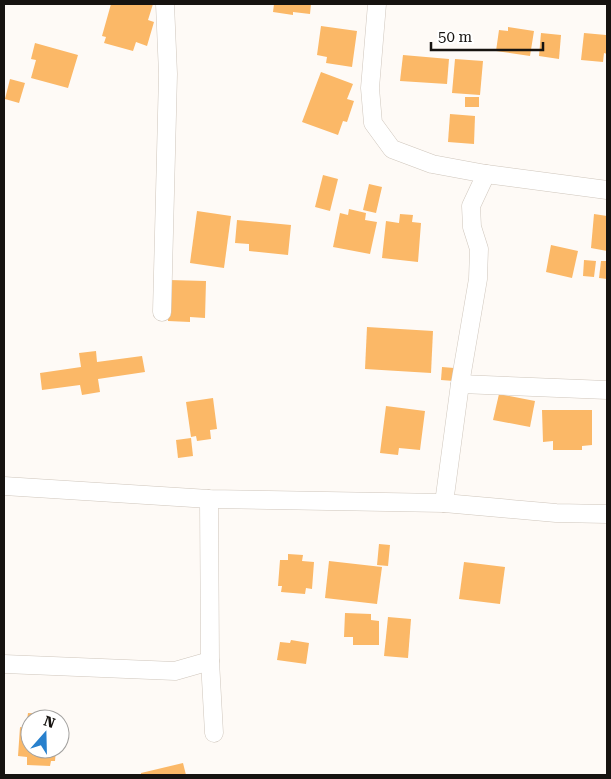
<svg xmlns="http://www.w3.org/2000/svg" width="611" height="779" viewBox="0 0 611 779" font-family="'Roboto Serif',serif">
	<style>
		.building { fill: #fbb867 }
		.lines { fill: none; stroke-linecap: round; stroke-linejoin: round }
		.minor-casing { stroke: #cfc6bc; stroke-width: 19 }
		.minor { stroke: #fff; stroke-width: 18 }
	</style>
	<rect width="100%" height="100%" fill="#fefaf6"/>
	<g class="building">
		<path d="M111,4h42l-5,16 6,2 -7,24 -11,-4 -3,9 -29,-8 2,-6 -4,-1z"/>
		<path d="M274,4h37l-1,10 -17,-2v3l-20,-3z"/>
		<path d="M321,26l36,5 -5,36 -26,-4 1,-6 -10,-2z"/>
		<path d="M508,27l26,4 -4,25 -34,-5 3,-21 9,1z"/>
		<path d="M541,33l20,2 -2,24 -20,-3z"/>
		<path d="M584,33l22,2 1,19 -3,-1 -1,9 -22,-2z"/>
		<path d="M35,43l43,12 -10,33 -37,-10 5,-18 -5,-1z"/>
		<path d="M403,55l46,4 -2,25 -47,-3z"/>
		<path d="M455,59l28,2 -3,34 -28,-2z"/>
		<path d="M321,72l32,12 -6,15 7,2 -7,21 -4,-1 -5,14 -36,-13z"/>
		<path d="M10,79l15,4 -6,20 -14,-4z"/>
		<rect x="465" y="97" width="14" height="10"/>
		<path d="M450,114l25,2 -1,28 -26,-2z"/>
		<path d="M323,175l15,4 -8,32 -15,-4z"/>
		<path d="M369,184l13,3 -6,26 -13,-3z"/>
		<path d="M349,209l17,4 -1,7 12,2 -7,32 -37,-7 7,-34 8,2z"/>
		<path d="M197,211l34,5 -7,52 -34,-5z"/>
		<path d="M400,214l13,1 -1,7 9,1 -3,39 -36,-4 4,-37 13,2z"/>
		<path d="M594,214l13,2v35l-16,-3z"/>
		<path d="M237,220l54,5 -3,30 -39,-4v-7l-14,-1z"/>
		<path d="M551,245l27,6 -6,27 -26,-6z"/>
		<path d="M584,260l12,1 -2,16 -11,-1z"/>
		<path d="M601,261h6v18l-8,-1z"/>
		<path d="M169,280l37,1 -1,37 -15,-1v5l-22,-1z"/>
		<path d="M367,327l66,4 -2,42 -66,-4z"/>
		<path d="M96,351l1,11 45,-6 3,16 -47,7 2,13 -18,3 -2,-10 -38,5 -2,-17 41,-6 -2,-14z"/>
		<path d="M442,367l12,1v13l-13,-1z"/>
		<path d="M499,394l36,7 -5,26 -37,-7z"/>
		<path d="M213,398l4,31 -7,1 1,9 -14,2 -1,-5 -5,1 -5,-35z"/>
		<path d="M386,406l39,5 -5,39 -21,-2 -1,7 -18,-2z"/>
		<path d="M542,410h50v35l-10,1v4h-29v-9l-10,1z"/>
		<path d="M191,438l2,18 -15,2 -2,-18z"/>
		<path d="M379,544l11,1 -2,21 -11,-1z"/>
		<path d="M288,554l15,1 -1,6 12,1 -2,27 -6,-1 -1,6 -24,-2 1,-6h-4l2,-26h8z"/>
		<path d="M329,561l53,6 -5,37 -52,-6z"/>
		<path d="M464,562l41,5 -5,37 -41,-5z"/>
		<path d="M345,613l26,1v6l8,1v24h-26v-8h-9z"/>
		<path d="M388,617l23,2 -3,39 -24,-2z"/>
		<path d="M291,640l18,3 -3,21 -29,-4 3,-18 10,1z"/>
		<path d="M28,713l14,1v5h-12v30h26l-1,12h-4l-1,5 -23,-1v-8l-9,-1 2,-29 6,1z"/>
		<path d="M183,763l3,12h-45v-2z"/>
	</g>
	<g class="lines">
		<g class="minor-casing">
			<g id="minor">
				<path d="M377,4l-7,84 3,35 19,26 40,15 54,10 121,16"/>
				<path d="M162,312l6,-238 -3,-70"/>
				<path d="M460,384l147,6"/>
				<path d="M4,486l205,13 235,4 112,10 51,1"/>
				<path d="M209,499l1,162 4,72"/>
				<path d="M444,503l16,-119 18,-105 1,-30 -7,-22 -1,-21 15,-32"/>
				<path d="M4,664l171,7 35,-10"/>
			</g>
		</g>
		<use href="#minor" class="minor"/>
	</g>
	<rect width="611" height="779" fill="none" stroke="#161310" stroke-width="10"/>
	<g transform="translate(45 734) rotate(20)"><circle r="24" fill="#ffffff" stroke="#a2a19f"/>
	<path d="M0-4L9 19L0 12L-9 19Z" fill="#2780cd"/>
	<text y="-8" font-size="14" font-weight="bold" text-anchor="middle" fill="#161310">N</text>
	</g>
	<path d="M431 42v8h112v-8" fill="none" stroke="#161310" stroke-width="2.5"/>
	<text x="438" y="42" font-size="15" fill="#161310" stroke="#ffffff" stroke-width="4" paint-order="stroke">50 m</text>
</svg>
